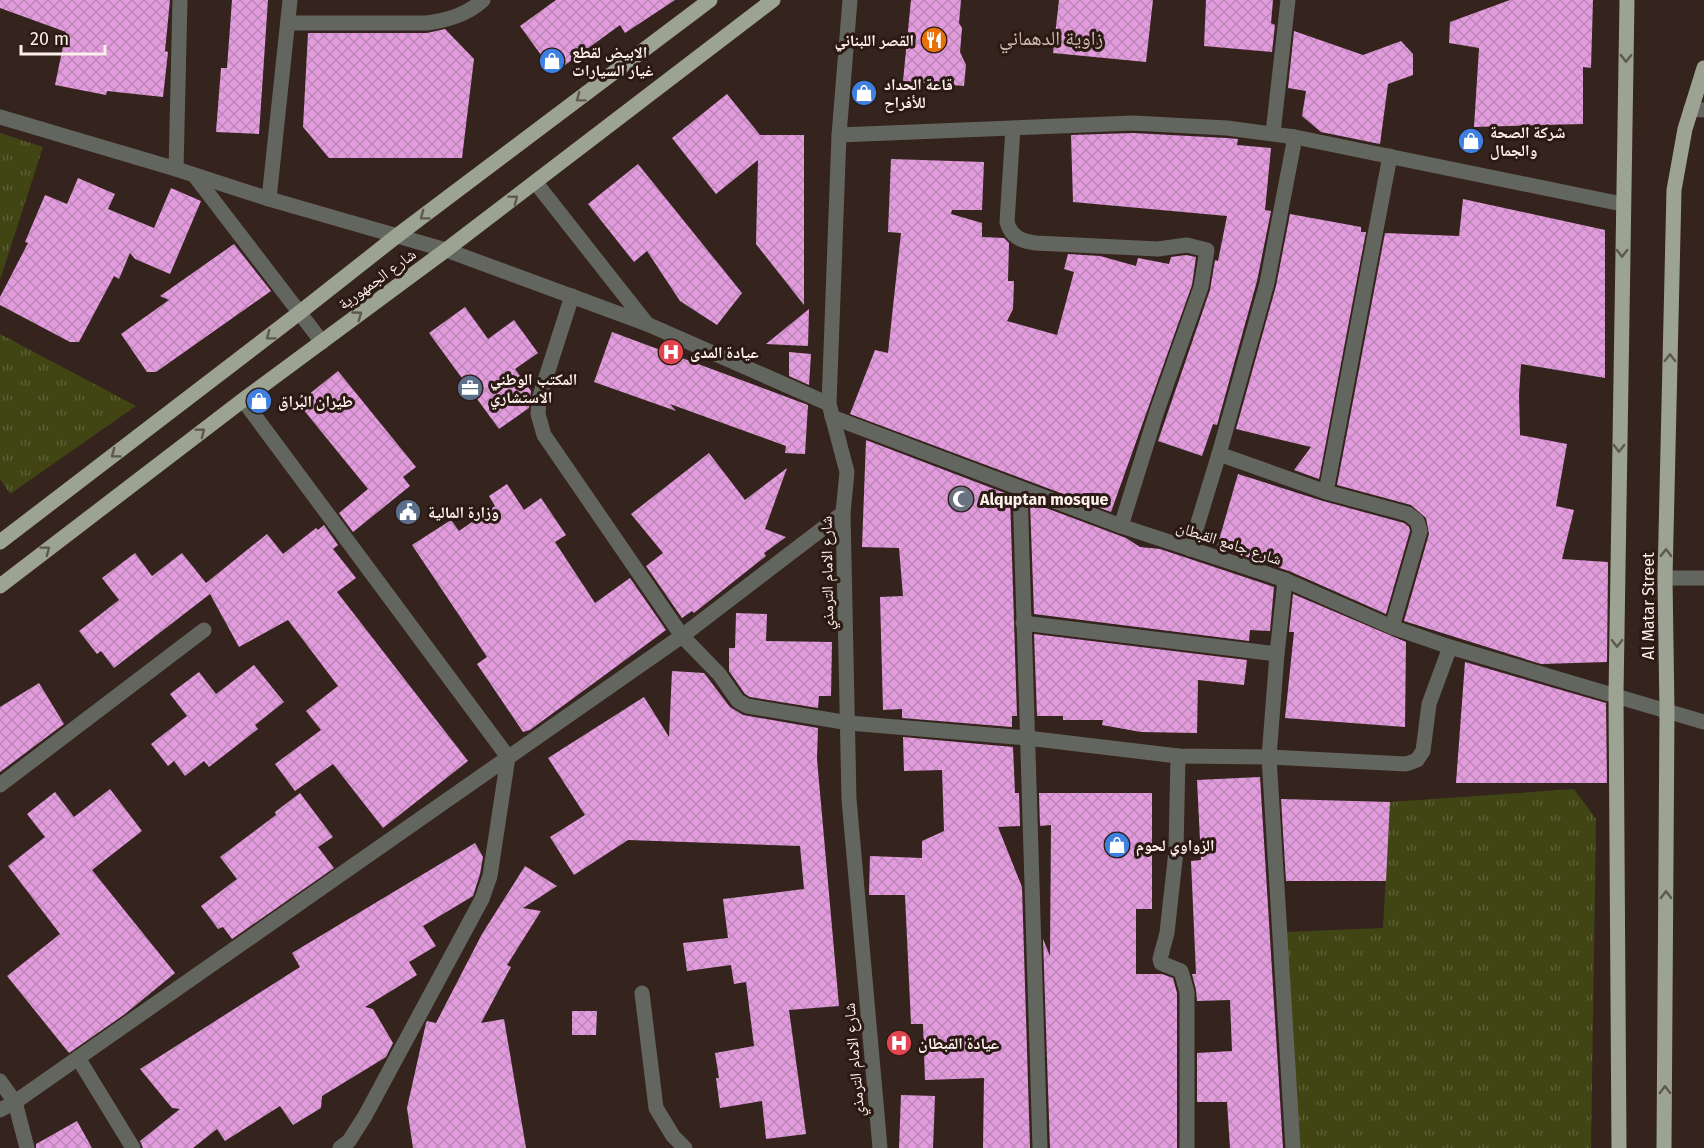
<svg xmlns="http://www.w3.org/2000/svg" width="1704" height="1148" viewBox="0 0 1704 1148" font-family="'Fira Sans','Noto Naskh Arabic',sans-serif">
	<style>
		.grass { fill: url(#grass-tufts) }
		.building { fill: url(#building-cross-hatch) }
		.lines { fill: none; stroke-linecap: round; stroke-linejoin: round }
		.lane { stroke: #63665e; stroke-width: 15 }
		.street { stroke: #63665e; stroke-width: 15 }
		.primary { stroke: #9da392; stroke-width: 15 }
		.oneway { stroke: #5e584d }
		.labels { text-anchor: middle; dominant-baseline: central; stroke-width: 6; stroke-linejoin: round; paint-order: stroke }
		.poi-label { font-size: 16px; font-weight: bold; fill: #fcefeb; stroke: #2b1a14; text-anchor: start }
		.street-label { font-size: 16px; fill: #fcefeb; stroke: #2b1a14 }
		.quarter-label { font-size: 20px; fill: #d4bcb3; stroke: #2b1a14 }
	</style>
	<defs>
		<pattern id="grass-tufts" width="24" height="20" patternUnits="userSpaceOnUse" patternTransform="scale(1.5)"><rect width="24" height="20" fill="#414413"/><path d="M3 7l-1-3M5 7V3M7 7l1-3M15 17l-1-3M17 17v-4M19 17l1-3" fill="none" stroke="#5d5f36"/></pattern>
		<pattern id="building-cross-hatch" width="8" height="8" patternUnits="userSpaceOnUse" patternTransform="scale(1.5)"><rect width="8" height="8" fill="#e29bdd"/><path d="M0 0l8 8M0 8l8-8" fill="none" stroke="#bc86b7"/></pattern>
	</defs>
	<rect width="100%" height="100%" fill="#35241d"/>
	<g class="grass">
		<path d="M0,133l43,14 -43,133z"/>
		<path d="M0,334l136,72 -126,88 -10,-15z"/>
		<path d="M1574,789l22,30 -5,329h-297l-8,-216 97,-4 7,-126z"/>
	</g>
	<g class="building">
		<path d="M0,0h170l-5,51 3,1 -5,45 -56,-6 -1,4 -51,-10 11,-53 -66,-24z"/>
		<path d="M232,0h36l-9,134 -43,-2 5,-64h6z"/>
		<path d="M556,0h119l-50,33 -5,-8 -66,48 -34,-47z"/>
		<path d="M911,0h50l-2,23 3,5 -2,24 6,13 -2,21 -61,-5z"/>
		<path d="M1059,0h94l-7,62 -93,-9z"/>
		<path d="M1206,0h67l-2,23 4,2 -3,27 -68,-6z"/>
		<path d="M1510,0h83l-2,68 -8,-1v57l-109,3 5,-79 -30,-5 1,-21z"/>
		<path d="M445,29l29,30 -12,99h-133l-26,-31 5,-94h119z"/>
		<path d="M1294,31l69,24 38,-14 12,13v21l-25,9 -8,60 -59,-12 -19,-16 4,-25 -18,-3z"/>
		<path d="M727,94l33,41h44v170l-48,-61 2,-84 -42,34 -44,-56z"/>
		<path d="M1133,133l93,5 12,1 -1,6 34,3 -6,62 6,1 -14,70 -40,144 -4,-1 -11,32 -44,-15 52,-151 5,-30 3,1 9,-45 -154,-14 -2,-67z"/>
		<path d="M891,159l93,3 -2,48h-30l-1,4 31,9v14l22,1 5,5 -1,38h6l-1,28 -6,12 50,14 17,-63 -10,-3 4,-15 32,2 36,10 2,-8 31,6 2,-7 15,-2 10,2 -4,28 -81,227 -261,-98 25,-64 13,3 13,-120 -13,-1z"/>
		<path d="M638,164l104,129 -25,32 -37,-24 -33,-50 -13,11 -46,-58z"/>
		<path d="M78,178l37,16 -7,15 46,19 17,-40 30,13 -31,73 -35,-15 -5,-6 -11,26 -5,-3 -35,66h-9l-70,-37v-8l28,-54 -3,-1 20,-47 22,9z"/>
		<path d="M1463,199l142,31v148l-84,-14 -2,31 1,40 47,9 -11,62 18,4 -12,49 46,3 -1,100 -66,2 -137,-43 25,-87 -3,-16 -15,-13 -74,-20 48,-252 74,3z"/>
		<path d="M1290,214l71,13v5h5l-47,247 -25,-9 17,-23 -75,-18 40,-143z"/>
		<path d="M234,244l37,47 -115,81h-9l-26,-38 48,-34 -9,-4z"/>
		<path d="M465,307l23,32 26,-19 24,33 -23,16 16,22 -2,17 -30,21 -70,-96z"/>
		<path d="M809,309l-1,37 -42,-2z"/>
		<path d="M612,332l196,73 -3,49 -20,-1 1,-7 -116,-42 6,7 -82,-29z"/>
		<path d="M789,352l22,2 -2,31 -20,-9z"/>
		<path d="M338,371l78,96 -13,10 7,9 -57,46 -14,-19 29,-24 -70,-86z"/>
		<path d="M866,440l144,55 7,221h-5v11l-110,-9v-9l-19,1 -3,-113 23,-1 -4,-48 -37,-1z"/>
		<path d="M709,453l36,47 42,-32 -22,61 21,8 -22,16 2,3 -72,57 -2,-2 -10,7 -36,-52 17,-13 -32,-39z"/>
		<path d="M1238,474l85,27 81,22 5,4 1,4 -24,83 -97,-43 -72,-24z"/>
		<path d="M507,484l17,26 17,-12 25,37 -11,7 40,61 35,-25 36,52 -136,100 -7,2 -46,-68 10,-7 -75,-112 39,-25 8,11 36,-25 -6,-10z"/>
		<path d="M1030,502l96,36 14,9 20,2 114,38 -4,44 -20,-1 -1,11 -215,-27z"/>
		<path d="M324,525l14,20 -5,4 23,29 -19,14 131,169 -85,67 -50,-64 -38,27 -20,-27 46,-34 -15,-19 32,-25 -50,-66 -49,27 -29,-53 -96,74 -13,-17 -4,3 -18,-23 40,-31 -17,-22 33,-25 17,23 30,-23 24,30 61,-49 16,20 33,-26 2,2z"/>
		<path d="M1293,594l113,48 -1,85 -120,-9 9,-86h-5z"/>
		<path d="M736,613l31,1 -1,27 66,1 -1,54h-12l-1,12 -68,-11 -5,-3 -16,-23v-23h6z"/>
		<path d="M1034,634l213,26 -3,25 -46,-5 -1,53 -56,-1 -39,-7 1,-5h-40v-4h-26z"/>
		<path d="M1465,662l141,41 1,80h-151z"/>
		<path d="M254,665l30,37 -29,23 3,4 -49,38 -5,-6 -19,15 -11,-15 -6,5 -17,-22 36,-28 -17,-22 29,-22 17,22z"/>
		<path d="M672,671l32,2 26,34 13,8 75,13 -1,31 22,247 -50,4 17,124 -40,5 -4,-38 -42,7 -4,-30h3l-4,-25 39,-7 -8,-64 -12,2 -3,-19 -44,6 -4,-28 45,-5 -5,-39 81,-10 -4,-43 -172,-6 -54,35 -24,-38 35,-22 -37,-57 96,-61 25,40z"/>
		<path d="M39,683l25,41 -64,48v-65z"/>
		<path d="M903,737l110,10 2,46h4l1,33 -22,1 24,60 8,261h-47l1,-70 -59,2 -2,-56h-12l-6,-129h-36l1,-39 52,2v-17l22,-10 -2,-61 -38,1z"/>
		<path d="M1260,777l23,371h-53l-3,-46h-30v-49l35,-2 -2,-51 -33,1 -1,-11 -4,-16h4l-5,-113 10,-1 -4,-80z"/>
		<path d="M110,789l32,42 -50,39 83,103 -50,41 -56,39 -62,-77 53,-42 -52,-68 37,-29 -18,-23 28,-22 19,25z"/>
		<path d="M300,793l33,44 -15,10 16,21 -102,71 -9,-12 -5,2 -17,-23 36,-27 -17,-22 56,-42 -1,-3z"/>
		<path d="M1039,793h113v116h-16v65h26l11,4 4,15v155h-127l-7,-209 7,17 1,-131 -11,1z"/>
		<path d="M1281,799l109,3 -4,79h-100z"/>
		<path d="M475,843l8,14 -3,17 -7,22 -50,30 13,20 -27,16 8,13 -52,32 8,2 20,34 -7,14 -64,39 -1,12 -28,17 -13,-19 -55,35 -8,-12 -24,19h-50l-3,-7 40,-32 -8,-1 -32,-39 160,-102 -8,-14z"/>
		<path d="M525,866l32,20 -34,22 18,3 -34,54 4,2 -30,56 23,-4 22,129h-113l-6,-40 19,-85 1,-2 9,2 46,-89z"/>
		<path d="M572,1011h25l-1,24h-24z"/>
		<path d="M901,1095l34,1 -2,52h-34z"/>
		<path d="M77,1121l15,27h-56v-4z"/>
	</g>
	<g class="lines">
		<g class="lane">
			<path d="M1691,109l13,1"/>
			<path d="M642,993l14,115 17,28 12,12"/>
		</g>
		<g class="street">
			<path d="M850,0l-11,135 -10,269 18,68 -4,41 6,286 31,349"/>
			<path d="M288,23h139c20,-3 40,-8 56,-23"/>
			<path d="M0,117l176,52 93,30 177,51 201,74 182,80"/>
			<path d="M1013,128l-6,94c4,15 14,19 29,21l122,6 29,-4 20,5 -6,37 -44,124 -36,115"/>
			<path d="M1273,133l15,-133"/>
			<path d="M839,135l294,-12 94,5 68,9 327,67"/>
			<path d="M176,169l4,-169"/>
			<path d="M194,175l128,167"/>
			<path d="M536,183l111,141"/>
			<path d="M269,199l21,-199"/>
			<path d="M572,296l-33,103 -1,15 6,21 138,201 37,38 19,27 9,5 102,17 178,15 151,18 91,1 137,7 11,-4 6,-9 6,-47 21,-57"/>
			<path d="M243,400l265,357 -18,119 -8,23 -117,217 -16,25 -9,7"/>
			<path d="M832,417l289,109 164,54 107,47 58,20 254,75"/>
			<path d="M1219,454l107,38 82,22 9,7 3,10 -28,96"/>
			<path d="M1020,488l20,660"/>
			<path d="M1326,492l64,-336"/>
			<path d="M1190,549l29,-95 48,-171 28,-146"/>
			<path d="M1665,578h39"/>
			<path d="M1285,580l-8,74 -8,103 24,391"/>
			<path d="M1023,623l254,31"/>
			<path d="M1178,756l-2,95 -9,82 -7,26 1,4 20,8 6,21v156"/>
			<path d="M0,785l204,-155"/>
			<path d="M78,1058l55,90"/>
			<path d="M0,1081l15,21 12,46"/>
			<path d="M0,1110l15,-8 667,-466 161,-123"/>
		</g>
		<g class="primary">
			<path d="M0,542l299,-229 99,-78 312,-235"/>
			<path d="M0,586l243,-186 203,-150 327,-250"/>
			<path d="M1619,1148l-3,-453 11,-695"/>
			<path d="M1664,1148l3,-437 -2,-133 9,-388 11,-61 19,-61"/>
		</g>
	</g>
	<defs><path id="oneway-chevron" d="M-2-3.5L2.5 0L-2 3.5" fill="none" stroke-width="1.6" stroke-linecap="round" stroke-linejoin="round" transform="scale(1.5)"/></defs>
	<g class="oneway">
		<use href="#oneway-chevron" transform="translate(1626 58) rotate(91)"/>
		<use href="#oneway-chevron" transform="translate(580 98) rotate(143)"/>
		<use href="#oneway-chevron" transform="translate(514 199) rotate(-37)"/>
		<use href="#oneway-chevron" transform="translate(424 216) rotate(143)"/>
		<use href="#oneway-chevron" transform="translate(1622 253) rotate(91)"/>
		<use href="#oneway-chevron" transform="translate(358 315) rotate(-36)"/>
		<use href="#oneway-chevron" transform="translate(270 336) rotate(143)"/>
		<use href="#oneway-chevron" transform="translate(1670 358) rotate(-89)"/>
		<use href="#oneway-chevron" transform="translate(201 432) rotate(-37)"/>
		<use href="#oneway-chevron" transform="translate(1619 448) rotate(91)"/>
		<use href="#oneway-chevron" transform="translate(115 454) rotate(143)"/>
		<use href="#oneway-chevron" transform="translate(46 550) rotate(-37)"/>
		<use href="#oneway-chevron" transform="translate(1666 553) rotate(-89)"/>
		<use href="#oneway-chevron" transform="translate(1617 643) rotate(91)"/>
		<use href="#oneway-chevron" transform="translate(1666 895) rotate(-90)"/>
		<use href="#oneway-chevron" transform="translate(1665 1090) rotate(-90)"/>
	</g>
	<defs>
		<g id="restaurant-disc" transform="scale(1.35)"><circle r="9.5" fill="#e8710a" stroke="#2b1a14"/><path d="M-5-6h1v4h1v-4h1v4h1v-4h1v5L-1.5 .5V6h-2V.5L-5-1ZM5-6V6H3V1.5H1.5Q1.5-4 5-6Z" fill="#fff"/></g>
		<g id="shop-disc" transform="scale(1.35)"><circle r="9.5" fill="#3f7fe0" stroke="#2b1a14"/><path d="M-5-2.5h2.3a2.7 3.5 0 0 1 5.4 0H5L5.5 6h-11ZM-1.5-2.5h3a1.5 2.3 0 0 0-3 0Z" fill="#fff"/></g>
		<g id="hospital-disc" transform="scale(1.35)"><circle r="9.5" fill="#e0444e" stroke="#2b1a14"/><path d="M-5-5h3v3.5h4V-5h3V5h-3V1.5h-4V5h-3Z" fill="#fff"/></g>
		<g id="office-disc" transform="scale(1.35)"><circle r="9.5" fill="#5c6f8a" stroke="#2b1a14"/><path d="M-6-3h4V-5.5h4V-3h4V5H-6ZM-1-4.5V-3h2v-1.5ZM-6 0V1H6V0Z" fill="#fff"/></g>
		<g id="mosque-disc" transform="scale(1.35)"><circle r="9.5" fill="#6b7280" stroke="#2b1a14"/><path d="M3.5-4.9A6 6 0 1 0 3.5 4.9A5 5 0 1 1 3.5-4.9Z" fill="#fff"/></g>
		<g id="civic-disc" transform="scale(1.35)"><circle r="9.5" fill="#5c6f8a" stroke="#2b1a14"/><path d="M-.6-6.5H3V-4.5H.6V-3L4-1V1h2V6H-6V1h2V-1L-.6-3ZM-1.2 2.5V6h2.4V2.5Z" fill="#fff"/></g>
	</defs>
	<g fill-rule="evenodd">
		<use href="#restaurant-disc" x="934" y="40"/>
		<use href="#shop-disc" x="552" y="61"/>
		<use href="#shop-disc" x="864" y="93"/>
		<use href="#shop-disc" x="1471" y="141"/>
		<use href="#hospital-disc" x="671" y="352"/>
		<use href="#office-disc" x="470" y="388"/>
		<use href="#shop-disc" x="259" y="401"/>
		<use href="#mosque-disc" x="961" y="499"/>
		<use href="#civic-disc" x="408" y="512"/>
		<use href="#shop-disc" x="1117" y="845"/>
		<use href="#hospital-disc" x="899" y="1043"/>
	</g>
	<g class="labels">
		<g class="poi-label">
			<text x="914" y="40" text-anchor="end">القصر اللبناني</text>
			<text x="572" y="52">الابيض لقطع<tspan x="572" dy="18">غيار السيارات</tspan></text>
			<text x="884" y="84">قاعة الحداد<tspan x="884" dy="18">للأفراح</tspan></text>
			<text x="1490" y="132">شركة الصحة<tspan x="1490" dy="18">والجمال</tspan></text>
			<text x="690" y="352">عيادة المدى</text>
			<text x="490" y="379">المكتب الوطني<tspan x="490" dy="18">الاستشاري</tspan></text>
			<text x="278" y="401">طيران البُراق</text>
			<text x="980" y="499">Alquptan mosque</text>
			<text x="428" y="512">وزارة المالية</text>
			<text x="1136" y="845">الزواوي لحوم</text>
			<text x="918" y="1043">عيادة القبطان</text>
		</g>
		<g class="street-label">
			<text transform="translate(377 279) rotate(-36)">شارع الجمهورية</text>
			<text transform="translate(1229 543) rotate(18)">شارع جامع القبطان</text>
			<text transform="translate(827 573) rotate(-91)">شارع الامام الترمذي</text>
			<text transform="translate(1648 606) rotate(-90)">Al Matar Street</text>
			<text transform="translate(854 1060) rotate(-95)">شارع الامام الترمذي</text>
		</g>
		<g class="quarter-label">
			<text x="1051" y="38">زاوية الدهماني</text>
		</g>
	</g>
	<path d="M21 45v9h84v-9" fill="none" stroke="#fcefeb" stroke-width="3"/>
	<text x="30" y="45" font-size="18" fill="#fcefeb" stroke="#2b1a14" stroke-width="4.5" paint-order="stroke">20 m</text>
</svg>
